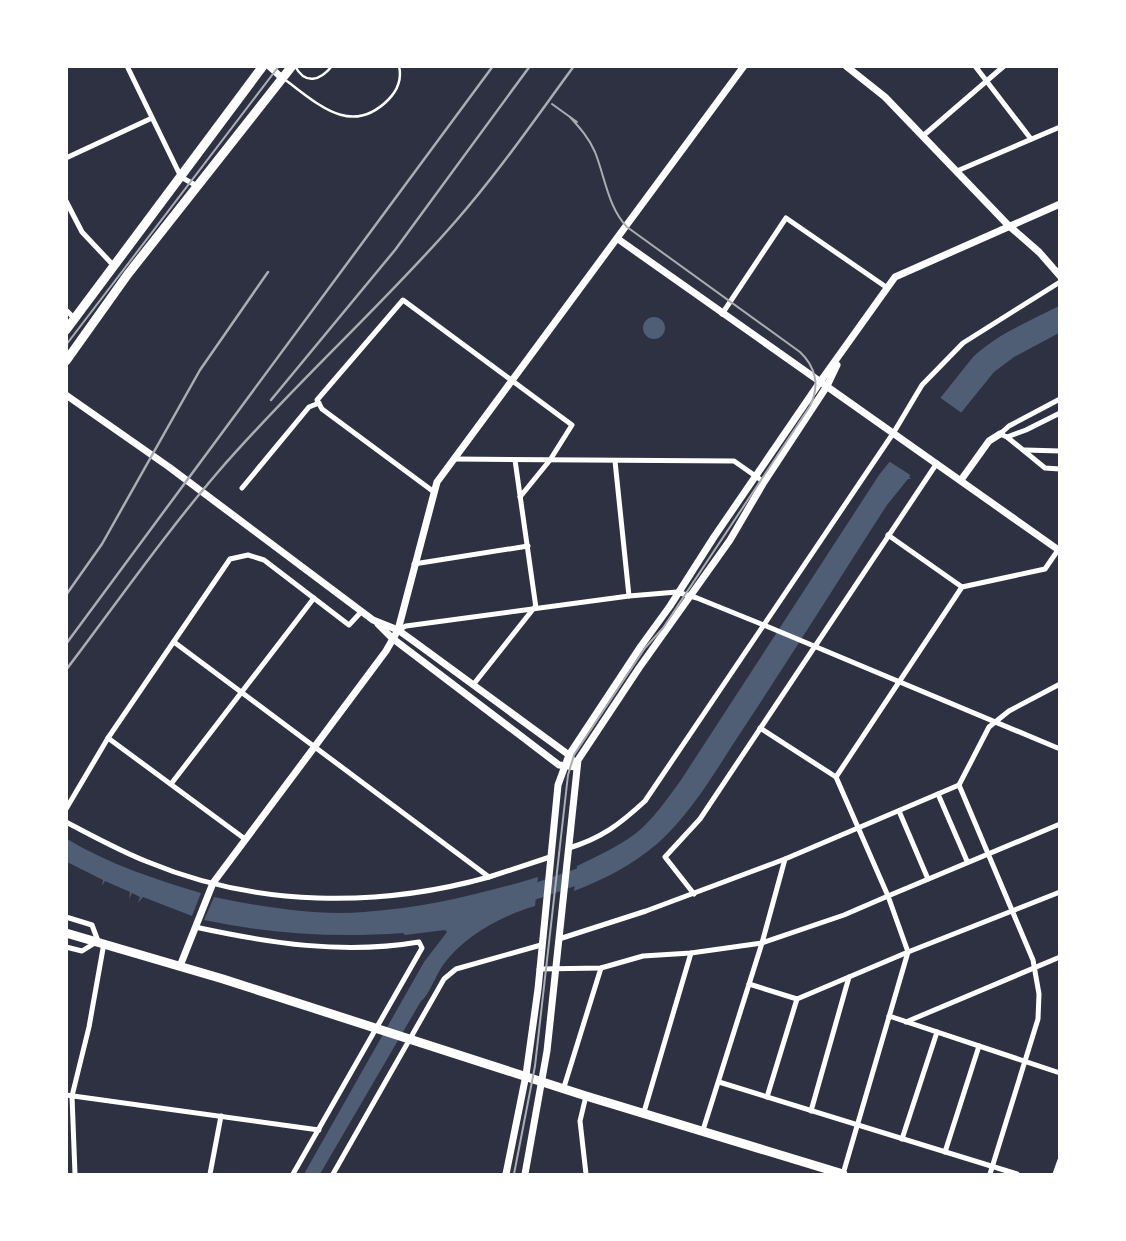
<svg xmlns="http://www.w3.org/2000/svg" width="1126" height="1241" viewBox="0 0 1126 1241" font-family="Karla,sans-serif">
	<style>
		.water { fill: #4f5d75 }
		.pier { fill: #2d3142 }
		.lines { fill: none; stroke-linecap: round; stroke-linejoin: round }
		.river { stroke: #4f5d75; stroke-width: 16 }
		.service { stroke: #fff; stroke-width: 2.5 }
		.minor { stroke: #fff; stroke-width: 5 }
		.tertiary { stroke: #fff; stroke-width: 7 }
		.primary { stroke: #fff; stroke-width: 9 }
		.tram { stroke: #abadb3; stroke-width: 2 }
		.rail { stroke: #abadb3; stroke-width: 2.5 }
	</style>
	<rect width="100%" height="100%" fill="#2d3142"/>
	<g class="water">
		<path d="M1059,306v27l-45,24 -20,15 -85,105 2,2h-3l-21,26c-48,74 -95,150 -144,224 -26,39 -50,83 -86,115 -25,21 -52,35 -83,47l3,-25c19,-9 40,-19 58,-32 18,-14 32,-35 46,-54l198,-305 94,-118c24,-23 57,-36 86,-51z"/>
		<circle cx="654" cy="328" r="11"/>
		<path d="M67,839c42,25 87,40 134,54l-9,23 -49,-19 -5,6 2,-6 -8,-4 -3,6 1,-7 -25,-11 -3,5 1,-6 -36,-18z"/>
		<path d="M538,877l-3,29c-34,10 -71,30 -92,59 -7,10 -15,32 -22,36l-101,173h-16l120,-212 23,-30 -2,-2 -40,5 -2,-2c-68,5 -132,1 -199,-13l10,-23c49,10 101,19 150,15 60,-4 117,-18 174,-35z"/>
	</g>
	<path class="pier" d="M938,396l25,18 -49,62 1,2 -28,-18z"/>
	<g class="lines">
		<path class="river" d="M516,898l78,-27"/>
		<g class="service">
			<path d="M295,66c10,19 25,15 37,0"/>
			<path d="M284,79c32,23 66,59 104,21 9,-9 14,-21 11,-34"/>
		</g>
		<g class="minor">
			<path d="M127,66l54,111 16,9"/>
			<path d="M975,66l56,73"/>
			<path d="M924,135l80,-69"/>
			<path d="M66,158l86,-40"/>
			<path d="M957,171l103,-44"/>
			<path d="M66,201l16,31 32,34"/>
			<path d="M66,310l9,9"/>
			<path d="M722,314l64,-96 100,69"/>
			<path d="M1060,399l-51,27 -9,8 7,3 38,31 15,1"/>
			<path d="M1007,437l19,-7 34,-17"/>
			<path d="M1025,450l35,1"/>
			<path d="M454,459l280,2 30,21"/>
			<path d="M515,460l21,148"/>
			<path d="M615,461l14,135"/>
			<path d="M242,488l67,-81 10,-4"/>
			<path d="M434,492l-112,-83 -5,-9 86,-100 169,125 -22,35 -30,37"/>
			<path d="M888,535l74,52"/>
			<path d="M414,564l114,-18"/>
			<path d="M398,630l8,-4 223,-30 48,-4 20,6 74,30 289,121"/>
			<path d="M174,642l315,235 61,-20"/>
			<path d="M473,685l61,-77"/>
			<path d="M760,728l76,49 52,119 172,-72"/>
			<path d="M108,738l137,101"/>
			<path d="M836,777l126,-190 83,-18 13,-19"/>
			<path d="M171,784l143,-186"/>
			<path d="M959,785l74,175 6,34 -1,25 -48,155"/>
			<path d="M938,794l29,67"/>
			<path d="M66,809l42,-71 122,-179 18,-4 16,5 85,65 13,-14"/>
			<path d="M899,811l29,68"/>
			<path d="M66,822c27,14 54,29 82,40 108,45 230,46 341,15"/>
			<path d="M569,848c33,-10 51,-24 76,-47l249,-369 28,-47 41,-42 97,-61"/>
			<path d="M694,894l-29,-37 35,-38 237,-356"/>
			<path d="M66,917l26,8 6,16 -16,10 -16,-4"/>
			<path d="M195,927c74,16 148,28 224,15l3,6 -129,226"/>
			<path d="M559,939l87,-28 139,-52 174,-74 30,-58 20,-16 51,-27"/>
			<path d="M539,969l62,-1 42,-12 48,-3 71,-10 82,-28 44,-19 20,56 -111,47 -48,-15"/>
			<path d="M889,1016l171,57"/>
			<path d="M906,1022l154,-65"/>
			<path d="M719,1082l298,92"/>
			<path d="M564,1087l37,-119"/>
			<path d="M66,1095l253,35"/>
			<path d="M586,1096l-6,25 6,53"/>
			<path d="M767,1097l30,-98"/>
			<path d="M811,1111l38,-134"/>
			<path d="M644,1112l47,-159"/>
			<path d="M703,1130l59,-187 23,-84"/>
			<path d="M902,1139l35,-107"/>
			<path d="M945,1152l34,-106"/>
			<path d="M75,1174l-3,-78 17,-69 15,-84"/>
			<path d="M210,1174l11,-58"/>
			<path d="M333,1174l111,-195 12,-10 85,-24"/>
			<path d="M843,1174l65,-222 152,-60"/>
			<path d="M1055,1174l5,-14"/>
		</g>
		<g class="tertiary">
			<path d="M269,66l13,12"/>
			<path d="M846,66l39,31 123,128 31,27 21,24"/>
			<path d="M618,239l442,312"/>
			<path d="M66,395l103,72 204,153 25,10 14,10 157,115 7,12"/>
			<path d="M961,480l28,-39 11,-7"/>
			<path d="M378,624l14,14 167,127 17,2"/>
			<path d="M180,966l33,-83 173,-232 12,-21 39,-148 307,-416"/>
			<path d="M506,1174l20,-99 12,-86 20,-204 11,-30 72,-109 29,-40 44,-69 106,-155 75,-105 165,-73"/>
			<path d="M525,1174l22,-123 31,-291 61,-92 91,-128 34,-58 63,-96 10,-21"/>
		</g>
		<g class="primary">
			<path d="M66,330l197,-264"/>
			<path d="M66,361l62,-87 164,-208"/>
			<path d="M66,933l157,46 363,117 257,78"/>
		</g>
		<g class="tram">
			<path d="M552,104l25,18"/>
			<path d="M66,345l213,-279"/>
			<path d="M514,1174l21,-108 33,-291 6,-20 71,-107 18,-20 147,-222c10,-20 6,-39 -10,-54l-173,-125c-19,-20 -22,-50 -32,-75 -6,-14 -15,-24 -25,-35"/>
		</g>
		<g class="rail">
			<path d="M271,400l124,-150 135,-184"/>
			<path d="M66,595l36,-51 98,-174 68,-98"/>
			<path d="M66,644l427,-578"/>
			<path d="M66,670c50,-66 98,-135 152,-198 75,-87 161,-163 237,-250 43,-49 80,-103 119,-156"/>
		</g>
	</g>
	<rect width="1126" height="1241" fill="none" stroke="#ffffff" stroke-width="136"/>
</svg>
